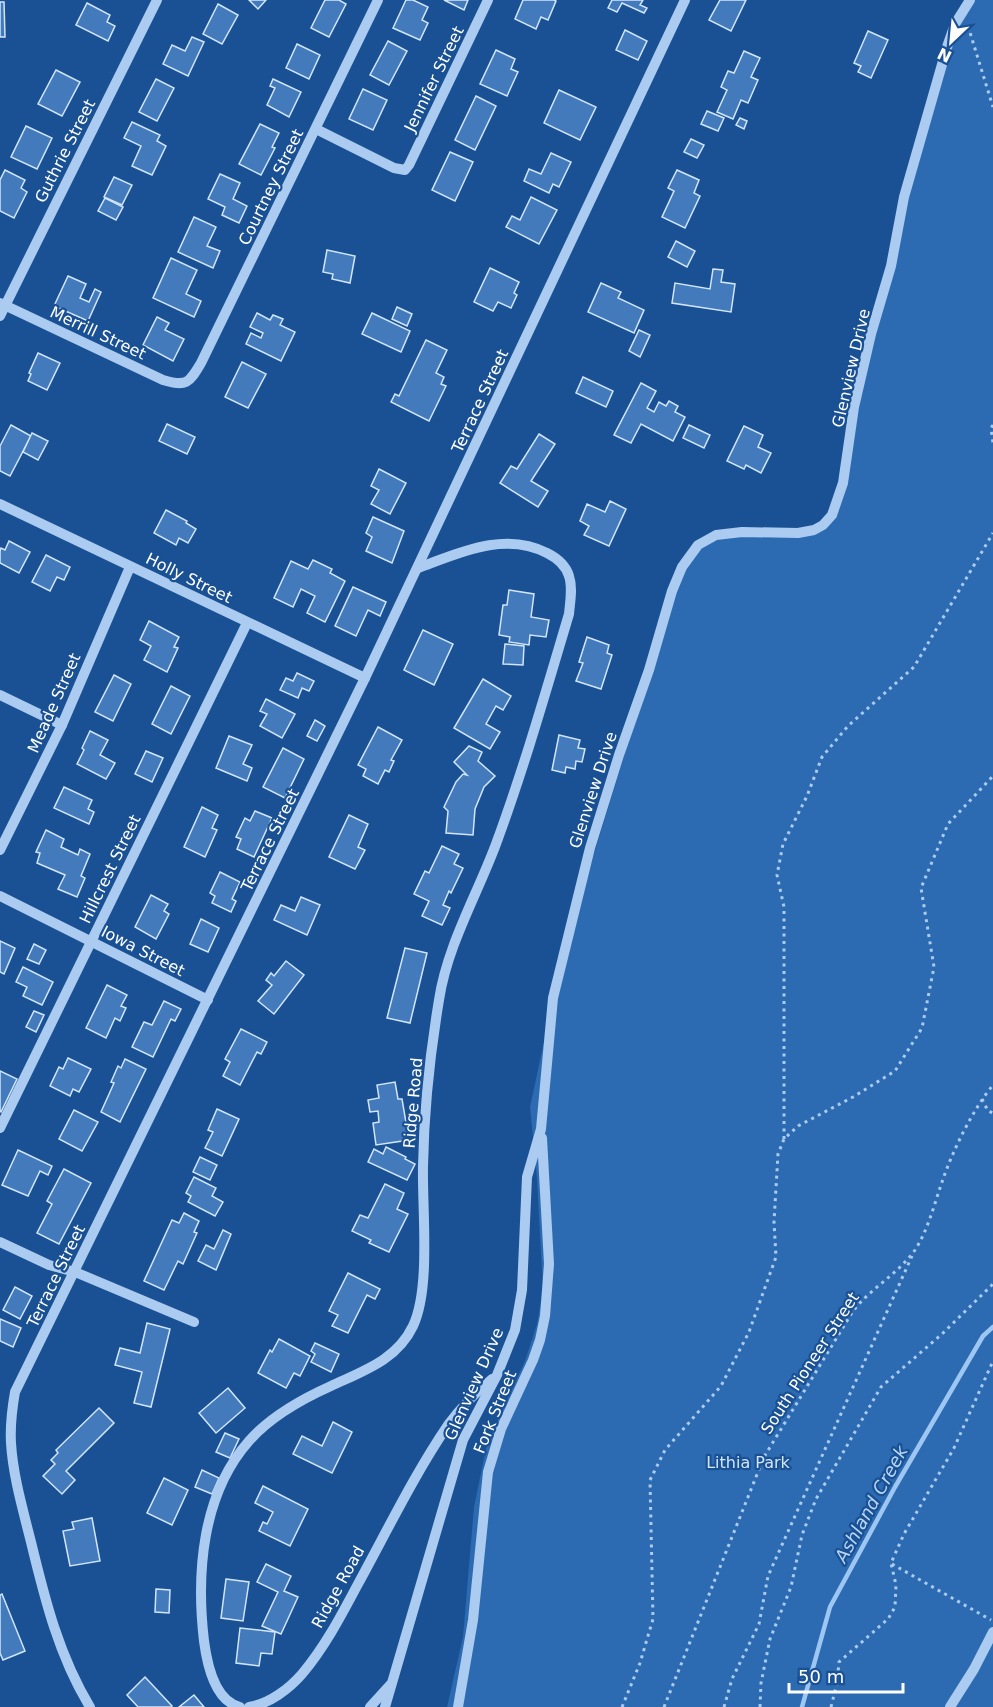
<svg xmlns="http://www.w3.org/2000/svg" width="993" height="1707" viewBox="0 0 993 1707" font-family="'DejaVu Sans',sans-serif">
	<style>
		.green { fill: #2c6bb2 }
		.lines { fill: none; stroke-linecap: round; stroke-linejoin: round }
		.stream { stroke: #9dc6f2; stroke-width: 4.5 }
		.building { fill: #427abb; stroke: #d1e5fb; stroke-width: 1.5 }
		.path { stroke: #abcbf0; stroke-width: 3; stroke-dasharray: 3 4.5; stroke-linecap: butt }
		.minor { stroke: #abcbf0; stroke-width: 10 }
		.labels { text-anchor: middle; dominant-baseline: central; stroke-width: 4.5; stroke-linejoin: round; paint-order: stroke }
		.street-label { font-size: 16px; fill: #fff; stroke: #195194 }
		.park-label { font-size: 16px; fill: #d1e5fb; stroke: #195194 }
		.water-label { font-size: 18px; font-style: italic; fill: #b7d5f7; stroke: #195194 }
	</style>
	<rect width="100%" height="100%" fill="#195194"/>
	<path class="green" d="M970,0h23v1707h-546l16,-70 11,-130 13,-63 38,-83 12,-37 6,-35 -6,-111 -7,-71 32,-149 120,-391 34,-32 82,-2 34,-18 22,-108 93,-360z"/>
	<g class="lines">
		<path class="stream" d="M802,1707l28,-100 65,-120 88,-151 10,-9"/>
	</g>
	<g class="building">
		<path d="M249,0h17l-8,9z"/>
		<path d="M325,0h14l7,4 -17,33 -18,-9z"/>
		<path d="M406,0h7l15,7 -6,13 6,3 -8,17 -27,-12z"/>
		<path d="M444,0h24l-4,10z"/>
		<path d="M523,0h31l2,1 -8,19 -7,-3 -5,12 -21,-10z"/>
		<path d="M612,0h31l-3,5 7,3 -3,5 -22,-10 -5,9 -9,-4z"/>
		<path d="M720,0h26l-15,31 -22,-11z"/>
		<path d="M0,2h4l1,35h-5z"/>
		<path d="M87,3l23,12 -3,7 8,4 -7,15 -32,-16z"/>
		<path d="M218,4l20,11 -16,29 -19,-10z"/>
		<path d="M625,30l22,11 -9,19 -22,-10z"/>
		<path d="M868,31l20,9 -17,38 -13,-6 3,-6 -7,-3z"/>
		<path d="M192,37l12,5 -16,34 -25,-12 9,-19 13,6z"/>
		<path d="M388,41l19,10 -18,34 -19,-10z"/>
		<path d="M297,44l23,11 -11,24 -23,-11z"/>
		<path d="M496,50l19,9 -4,10 7,3 -11,24 -27,-12z"/>
		<path d="M744,51l16,7 -9,19 7,3 -10,23 -7,-3 -8,19 -16,-7 10,-22 -6,-3 7,-16 6,2z"/>
		<path d="M56,70l24,12 -18,34 -24,-12z"/>
		<path d="M156,79l18,9 -17,33 -18,-9z"/>
		<path d="M273,79l28,13 -12,25 -22,-12 8,-17 -5,-2z"/>
		<path d="M363,89l24,11 -14,30 -24,-11z"/>
		<path d="M559,90l37,17 -16,33 -36,-17z"/>
		<path d="M476,96l20,10 -21,44 -20,-10z"/>
		<path d="M707,111l17,7 -6,13 -17,-7z"/>
		<path d="M740,118l7,3 -3,8 -8,-4z"/>
		<path d="M132,122l28,13 -3,6 9,5 -14,29 -20,-9 9,-20 -17,-8z"/>
		<path d="M260,124l19,9 -7,14 3,1 -14,27 -22,-11z"/>
		<path d="M26,126l26,12 -15,31 -26,-12z"/>
		<path d="M691,139l13,6 -7,13 -13,-6z"/>
		<path d="M450,152l23,10 -18,39 -23,-11z"/>
		<path d="M551,153l20,9 -12,25 -6,-3 -4,9 -25,-12 5,-12 12,5z"/>
		<path d="M5,170l20,10 -4,8 6,4 -13,26 -14,-7v-31z"/>
		<path d="M677,170l22,10 -5,13 6,3 -15,32 -23,-11 12,-26 -6,-3z"/>
		<path d="M220,174l20,9 -7,16 14,7 -8,17 -17,-8 3,-8 -17,-8z"/>
		<path d="M114,177l18,8 -10,20 -18,-8z"/>
		<path d="M531,197l26,13 -18,34 -33,-17 6,-11 8,4z"/>
		<path d="M105,198l18,9 -7,13 -18,-9z"/>
		<path d="M194,217l22,10 -9,19 13,5 -7,17 -35,-16z"/>
		<path d="M676,241l19,10 -8,16 -19,-10z"/>
		<path d="M327,250l28,6 -5,27 -18,-4 1,-5 -10,-2z"/>
		<path d="M171,258l26,12 -11,24 15,7 -7,16 -41,-19z"/>
		<path d="M490,268l29,14 -5,11 3,2 -6,13 -13,-6 -5,9 -19,-9z"/>
		<path d="M713,269l10,1 -2,12 14,2 -4,28 -59,-9 3,-20 35,6z"/>
		<path d="M68,276l18,8 -6,14 9,4 6,-13 6,3 -13,29 -34,-15z"/>
		<path d="M601,283l20,9 -3,6 26,12 -10,23 -46,-21z"/>
		<path d="M397,307l15,7 -5,12 -15,-7z"/>
		<path d="M257,313l13,7 3,-5 10,4 -3,6 15,7 -14,29 -35,-17 5,-11 10,5 2,-5 -13,-6z"/>
		<path d="M372,313l38,18 -9,21 -39,-18z"/>
		<path d="M157,317l12,6 -4,7 19,9 -11,22 -30,-16z"/>
		<path d="M639,330l11,5 -10,22 -11,-6z"/>
		<path d="M426,340l21,10 -11,23 8,4 -3,7 5,2 -17,35 -38,-19 4,-8 4,2z"/>
		<path d="M38,353l22,10 -13,27 -19,-9 3,-7 -2,-1z"/>
		<path d="M242,362l24,12 -18,34 -23,-11z"/>
		<path d="M583,377l30,14 -7,16 -30,-14z"/>
		<path d="M641,383l15,8 -9,17 7,4 5,-10 7,4 3,-5 9,5 -3,6 10,5 -12,24 -32,-17 -10,19 -17,-8z"/>
		<path d="M167,424l28,13 -8,17 -28,-13z"/>
		<path d="M11,425l20,11 -21,40 -10,-5v-25z"/>
		<path d="M689,425l21,10 -6,13 -21,-10z"/>
		<path d="M744,426l19,9 -5,12 13,6 -10,20 -15,-8 -2,4 -17,-8z"/>
		<path d="M32,433l16,8 -10,19 -15,-8z"/>
		<path d="M539,434l16,10 -24,37 17,10 -10,16 -38,-24 11,-17 6,3z"/>
		<path d="M379,469l27,14 -16,31 -19,-10 8,-14 -8,-4z"/>
		<path d="M610,501l16,8 -17,37 -25,-11 5,-9 -9,-5 7,-17 18,8z"/>
		<path d="M166,510l21,11 -1,2 10,6 -8,14 -9,-5 -3,7 -22,-12z"/>
		<path d="M373,517l31,14 -12,32 -26,-12 6,-14 -6,-4z"/>
		<path d="M9,541l21,11 -11,21 -19,-10v-12l1,-3 4,2z"/>
		<path d="M46,555l24,12 -6,13 -7,-3 -7,14 -18,-9z"/>
		<path d="M313,560l19,9 -2,4 15,8 -20,41 -18,-9 8,-17 -14,-7 -8,18 -19,-9 17,-37 17,8z"/>
		<path d="M353,587l33,15 -6,14 -12,-6 -12,26 -21,-10z"/>
		<path d="M509,590l25,4 -3,23 18,3 -3,17 -16,-2 -1,10 -20,-3 1,-5 -11,-2 4,-30h4z"/>
		<path d="M149,621l30,16 -5,10 4,1 -11,24 -23,-12 7,-14 -11,-6z"/>
		<path d="M423,630l30,14 -19,41 -30,-15z"/>
		<path d="M587,637l22,8 -2,8 5,2 -11,34 -25,-8 7,-18 -4,-1z"/>
		<path d="M505,644l19,2 -1,19 -20,-1z"/>
		<path d="M297,673l17,8 -5,10 -7,-3 -4,10 -18,-8 6,-12 7,3z"/>
		<path d="M114,675l17,9 -18,37 -18,-9z"/>
		<path d="M483,679l28,17 -8,14 -7,-4 -10,18 14,8 -10,17 -36,-21z"/>
		<path d="M171,686l19,10 -19,38 -19,-10z"/>
		<path d="M266,699l29,15 -13,24 -22,-12 7,-12 -7,-3z"/>
		<path d="M315,720l10,6 -8,15 -10,-5z"/>
		<path d="M378,727l24,13 -11,20 3,1 -5,11 -4,-2 -7,14 -15,-8 3,-7 -8,-4z"/>
		<path d="M90,731l18,9 -8,15 15,8 -9,16 -29,-15 7,-14 -2,-2z"/>
		<path d="M559,735l21,5 -2,8 7,1 -3,13 -6,-1 -1,8 -9,-2 -1,6 -13,-3z"/>
		<path d="M229,736l23,9 -9,19 9,4 -5,13 -31,-13z"/>
		<path d="M469,746l13,6 -4,9 17,15 -11,11 -9,22 -2,26 -27,-2 2,-22 -4,-4 12,-25 7,-8 4,1 -13,-13z"/>
		<path d="M283,748l21,11 -19,39 -22,-11z"/>
		<path d="M146,751l17,7 -11,24 -17,-8z"/>
		<path d="M64,787l28,13 -4,9 6,3 -5,12 -35,-16z"/>
		<path d="M202,807l16,8 -6,13 5,2 -12,27 -21,-10z"/>
		<path d="M255,811l17,7 -18,39 -17,-8 4,-10 -5,-2 9,-19 5,3z"/>
		<path d="M349,815l19,9 -10,23 7,3 -10,19 -26,-12z"/>
		<path d="M46,830l18,9 -3,8 17,8 2,-6 10,5 -9,22 4,2 -8,19 -19,-8 7,-14 -28,-12 3,-10 -4,-1z"/>
		<path d="M442,846l17,8 -5,10 9,4 -12,25 -2,-2 -6,14 7,3 -8,17 -20,-9 7,-15 -15,-7 11,-23 4,2z"/>
		<path d="M220,872l20,10 -8,17 4,2 -5,11 -19,-9 3,-7 -5,-3z"/>
		<path d="M151,895l17,9 -4,7 5,3 -13,25 -21,-12z"/>
		<path d="M301,897l19,8 -13,30 -33,-15 7,-15 14,6z"/>
		<path d="M201,919l18,9 -11,24 -18,-8z"/>
		<path d="M0,941l15,7 -11,26 -4,-2z"/>
		<path d="M34,944l12,6 -7,14 -12,-5z"/>
		<path d="M405,948l22,5 -17,70 -23,-5z"/>
		<path d="M286,961l18,14 -30,39 -16,-13 14,-16 -6,-5 5,-7 3,3z"/>
		<path d="M23,967l30,15 -11,23 -19,-9 4,-9 -11,-5z"/>
		<path d="M107,985l20,10 -6,11 5,2 -6,13 -5,-3 -9,20 -20,-10z"/>
		<path d="M164,1001l17,8 -6,12 -4,-2 -18,38 -21,-10 12,-25 8,3z"/>
		<path d="M34,1011l10,4 -8,17 -10,-5z"/>
		<path d="M241,1029l26,13 -6,12 -4,-2 -17,33 -17,-9 7,-14 -5,-3z"/>
		<path d="M68,1058l23,11 -12,23 -6,-3 -3,7 -20,-10 9,-19 4,2z"/>
		<path d="M125,1059l21,10 -26,53 -19,-10 13,-29 -3,-1 7,-16 3,2z"/>
		<path d="M0,1071l17,8 -16,33 -1,-1z"/>
		<path d="M395,1082l3,17h4l7,41 -33,5 -3,-22 6,-1 -1,-11 -8,1 -2,-12 11,-2 -2,-13z"/>
		<path d="M217,1109l22,10 -17,37 -17,-8 8,-16 -5,-2z"/>
		<path d="M74,1110l24,12 -16,29 -23,-12z"/>
		<path d="M386,1147l20,10 -1,2 10,5 -8,16 -39,-18 6,-13 9,5z"/>
		<path d="M18,1150l34,16 -4,9 -8,-4 -12,25 -26,-11z"/>
		<path d="M200,1157l17,8 -7,15 -17,-8z"/>
		<path d="M64,1169l27,14 -32,61 -22,-11 15,-29 -5,-3z"/>
		<path d="M194,1177l22,11 -4,8 11,6 -8,14 -27,-14 3,-6 -5,-3z"/>
		<path d="M385,1184l19,9 -7,16 11,5 -19,38 -20,-9 2,-3 -19,-9 8,-16 8,3z"/>
		<path d="M184,1213l15,8 -5,11 3,1 -14,31 -5,-3 -14,29 -20,-9 28,-61 7,3z"/>
		<path d="M223,1230l8,4 -15,36 -18,-9 8,-16 8,4z"/>
		<path d="M348,1273l32,16 -5,10 -8,-4 -19,38 -16,-7 6,-11 -9,-4z"/>
		<path d="M15,1287l17,9 -12,23 -17,-9z"/>
		<path d="M0,1319l21,9 -8,19 -13,-6z"/>
		<path d="M147,1323l23,6 -19,78 -17,-4 8,-31 -27,-7 5,-17 20,5z"/>
		<path d="M279,1339l31,17 -10,20 -6,-3 -8,15 -28,-15 12,-23 2,2z"/>
		<path d="M315,1343l24,11 -8,18 -20,-10 4,-8 -4,-3z"/>
		<path d="M228,1388l17,20 -29,25 -17,-20z"/>
		<path d="M99,1408l15,15 -48,48 9,9 -13,14 -19,-18 12,-12 -4,-4 7,-7 -2,-3z"/>
		<path d="M333,1422l19,10 -20,41 -39,-19 9,-18 20,10z"/>
		<path d="M225,1433l14,6 -9,19 -14,-6z"/>
		<path d="M202,1470l17,8 -7,16 -17,-7z"/>
		<path d="M164,1478l24,12 -16,35 -25,-12z"/>
		<path d="M263,1486l45,23 -18,37 -31,-15 4,-9 4,2 6,-12 -18,-9z"/>
		<path d="M92,1518l8,43 -30,5 -7,-35 11,-2 -2,-7z"/>
		<path d="M266,1564l25,12 -7,15 14,6 -17,37 -19,-8 16,-34 -21,-10z"/>
		<path d="M226,1579l23,3 -6,39 -22,-3z"/>
		<path d="M156,1589l14,1 -1,23 -14,-1z"/>
		<path d="M2,1594l23,57 -22,9 -3,-7v-58z"/>
		<path d="M240,1628l35,4 -3,22 -11,-1 -2,13 -23,-3z"/>
		<path d="M145,1677l27,29 -1,1h-33l-11,-12z"/>
		<path d="M194,1695l10,12h-25z"/>
	</g>
	<g class="lines">
		<g class="path">
			<path d="M968,26l25,81"/>
			<path d="M993,425l-2,3 2,15"/>
			<path d="M982,1099l6,12 5,2"/>
			<path d="M784,1139v-232l-7,-32 6,-31 24,-48 15,-39 26,-31 66,-59 79,-134"/>
			<path d="M892,1564l99,56"/>
			<path d="M622,1707l18,-44 13,-44 -3,-139 15,-30 56,-64 28,-54 27,-75 -2,-35 4,-68 6,-15 14,-13 55,-29 42,-26 27,-43 12,-61 -13,-79 27,-64 45,-48"/>
			<path d="M664,1707l100,-250 89,-146c18,-23 45,-37 62,-61 13,-20 19,-45 27,-68 10,-30 31,-73 51,-97"/>
			<path d="M724,1707l8,-28 27,-55 9,-48 144,-320"/>
			<path d="M760,1707l1,-24 9,-44 21,-52 11,-52 14,-36 65,-112 61,-53 51,-50"/>
			<path d="M831,1707l6,-24 2,-21 49,-43 7,-12 1,-22 -5,-22 13,-29 50,-86 39,-87"/>
		</g>
		<g class="minor">
			<path d="M316,129l78,39 11,2 4,-5 79,-165"/>
			<path d="M0,303l163,77c24,7 26,3 38,-17l177,-363"/>
			<path d="M0,316l157,-316"/>
			<path d="M0,504l365,174"/>
			<path d="M0,695l62,30"/>
			<path d="M0,850l62,-125 68,-158"/>
			<path d="M0,896l208,104"/>
			<path d="M0,1128l247,-505"/>
			<path d="M0,1242l49,23 26,7 119,50"/>
			<path d="M90,1707c-31,-51 -45,-107 -59,-165 -8,-32 -18,-66 -20,-99 -1,-17 1,-34 4,-51l350,-714 320,-678"/>
			<path d="M240,1707c-25,-6 -33,-43 -36,-66 -8,-68 -2,-147 45,-200 21,-24 53,-42 82,-55 32,-15 66,-26 82,-60 18,-38 9,-116 10,-160 1,-55 7,-112 16,-166 8,-54 38,-105 57,-156 28,-76 50,-153 73,-230 1,-12 4,-26 0,-38 -3,-10 -12,-18 -22,-23 -43,-22 -88,0 -129,15"/>
			<path d="M249,1707c20,-3 40,-18 53,-33 23,-27 40,-60 56,-90 29,-53 56,-109 90,-159 13,-18 27,-32 44,-46"/>
			<path d="M370,1707l20,-22"/>
			<path d="M385,1707l78,-267 34,-65 18,-45 7,-40 5,-113 14,-48 12,-131 37,-150 29,-93 30,-85 23,-79 10,-24 16,-22 18,-10 26,-3 56,1 16,-3 9,-5 9,-10 11,-32 11,-76 17,-73 20,-68 13,-69 43,-150 8,-23 15,-24"/>
			<path d="M458,1707l15,-87 15,-148 13,-43 32,-69 7,-20 5,-24 4,-52 -7,-126"/>
			<path d="M950,1707l24,-38 19,-37"/>
		</g>
	</g>
	<g class="labels">
		<g class="street-label">
			<text transform="translate(434 79) rotate(-64)">Jennifer Street</text>
			<text transform="translate(65 151) rotate(-63)">Guthrie Street</text>
			<text transform="translate(271 187) rotate(-64)">Courtney Street</text>
			<text transform="translate(98 333) rotate(25)">Merrill Street</text>
			<text transform="translate(851 368) rotate(-77)">Glenview Drive</text>
			<text transform="translate(480 401) rotate(-65)">Terrace Street</text>
			<text transform="translate(189 578) rotate(26)">Holly Street</text>
			<text transform="translate(54 703) rotate(-66)">Meade Street</text>
			<text transform="translate(593 790) rotate(-72)">Glenview Drive</text>
			<text transform="translate(270 840) rotate(-64)">Terrace Street</text>
			<text transform="translate(110 869) rotate(-64)">Hillcrest Street</text>
			<text transform="translate(143 951) rotate(27)">Iowa Street</text>
			<text transform="translate(413 1103) rotate(-85)">Ridge Road</text>
			<text transform="translate(56 1276) rotate(-64)">Terrace Street</text>
			<text transform="translate(810 1363) rotate(-57)">South Pioneer Street</text>
			<text transform="translate(474 1384) rotate(-66)">Glenview Drive</text>
			<text transform="translate(495 1412) rotate(-68)">Fork Street</text>
			<text transform="translate(338 1587) rotate(-61)">Ridge Road</text>
		</g>
		<g class="park-label">
			<text x="748" y="1462">Lithia Park</text>
		</g>
		<g class="water-label">
			<text transform="translate(871 1504) rotate(-61)">Ashland Creek</text>
		</g>
	</g>
	<g transform="translate(951 42) rotate(206)" stroke="#195194" stroke-width="4.5" paint-order="stroke">
	<path d="M0-4.5L10 22L0 15L-10 22Z" fill="#ffffff"/>
	<text y="-9" font-size="16" font-weight="bold" text-anchor="middle" fill="#ffffff">N</text>
	</g>
	<path d="M789 1683v9h114v-9" fill="none" stroke="#ffffff" stroke-width="3"/>
	<text x="798" y="1683" font-size="18" fill="#ffffff" stroke="#195194" stroke-width="4.5" paint-order="stroke">50 m</text>
</svg>
